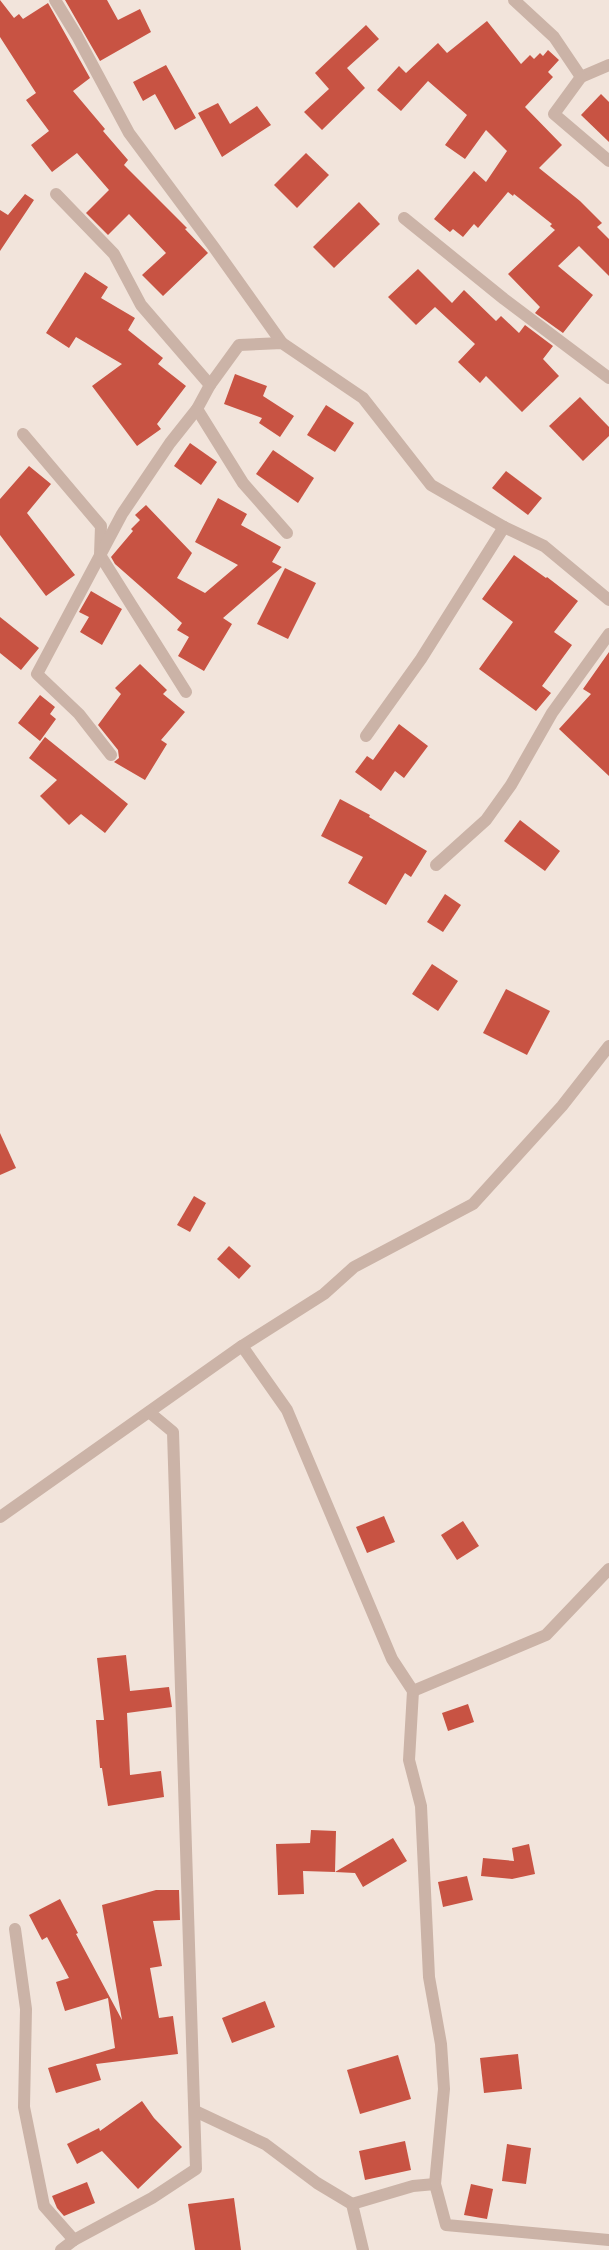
<svg xmlns="http://www.w3.org/2000/svg" width="609" height="2250" viewBox="0 0 609 2250" font-family="Raleway,sans-serif">
	<style>
		.building { fill: #c85343 }
		.lines { fill: none; stroke-linecap: round; stroke-linejoin: round }
		.street { stroke: #cbb3a7; stroke-width: 12 }
	</style>
	<rect width="100%" height="100%" fill="#f2e4db"/>
	<g class="building">
		<path d="M0,0l14,18 5,-4 4,5 25,-16 42,75 -17,13 32,38 -2,2 25,29 -4,5 63,63 -2,1 23,24 -45,43 -21,-21 24,-22 -37,-39 -21,21 -22,-22 23,-23 -32,-37 -25,19 -21,-27 18,-14 -23,-31 10,-7 -36,-56z"/>
		<path d="M65,0h42l11,20 22,-11 11,23 -51,29z"/>
		<path d="M487,21l34,43 9,-9 4,4 6,-6 3,3 5,-6 11,10 -11,12 5,5 -28,30 37,38 -23,23 41,33 22,22 -5,4 12,12v37l-30,-30 -21,20 35,29 -30,38 -28,-20 5,-6 -32,-33 47,-44 -5,-4 2,-2 -38,-30 -1,2 -5,-4 -30,36 -4,-4 -11,13 -10,-8 -3,3 -16,-13 40,-48 12,11 21,-31 -21,-21 -21,29 -20,-14 22,-30 -39,-34 -27,30 -24,-21 22,-24 7,7 32,-30 9,10z"/>
		<path d="M366,25l13,14 -32,29 18,20 -43,42 -18,-18 25,-23 -14,-16z"/>
		<path d="M166,65l30,53 -21,12 -20,-36 -12,7 -10,-19z"/>
		<path d="M601,94l8,8v40l-28,-27z"/>
		<path d="M218,103l12,21 27,-18 14,19 -49,32 -24,-44z"/>
		<path d="M306,153l23,22 -32,33 -23,-23z"/>
		<path d="M25,194l9,6 -34,51v-41l8,5z"/>
		<path d="M359,202l21,22 -46,44 -21,-21z"/>
		<path d="M418,269l34,34 12,-13 32,31 5,-5 18,17 6,-8 28,21 -10,13 16,17 -37,36 -36,-36 -6,7 -22,-21 17,-18 -40,-37 -19,18 -28,-28z"/>
		<path d="M85,272l23,15 -7,11 34,20 -7,12 35,28 -5,6 28,22 -29,38 4,5 -24,17 -45,-60 30,-22 -46,-27 -7,11 -23,-15z"/>
		<path d="M235,374l32,12 -4,10 31,20 -14,21 -21,-14 3,-5 -38,-14z"/>
		<path d="M580,397l29,30v9l-26,25 -34,-35z"/>
		<path d="M326,405l28,18 -19,29 -28,-17z"/>
		<path d="M190,443l27,19 -16,23 -27,-19z"/>
		<path d="M273,450l41,28 -16,25 -42,-29z"/>
		<path d="M29,466l22,18 -24,29 48,62 -29,21 -46,-61v-36z"/>
		<path d="M506,471l36,27 -14,17 -36,-27z"/>
		<path d="M218,498l29,16 -6,11 40,22 -9,15 10,5 -59,51 9,6 -28,47 -26,-15 11,-19 -12,-7 5,-7 -67,-59 -4,-7 22,-26 -2,-2 9,-9 -5,-5 11,-10 46,48 -15,25 28,15 33,-28 -43,-23z"/>
		<path d="M514,555l32,23 1,-1 31,24 -24,31 18,13 -30,41 9,7 -15,18 -57,-42 34,-47 -31,-23z"/>
		<path d="M285,568l31,15 -28,56 -31,-15z"/>
		<path d="M91,591l31,18 -20,36 -22,-13 9,-15 -10,-5z"/>
		<path d="M0,617l39,31 -18,22 -21,-17z"/>
		<path d="M609,652v124l-50,-47 32,-35 -8,-5z"/>
		<path d="M140,664l27,26 -4,4 22,18 -24,28 6,4 -22,36 -31,-18 5,-4 -1,-8 -20,-25 23,-31 -6,-6z"/>
		<path d="M40,695l15,12 -5,7 6,5 -16,22 -22,-18z"/>
		<path d="M399,724l29,22 -24,32 -9,-7 -14,20 -26,-19 12,-16 6,4z"/>
		<path d="M45,737l83,67 -23,29 -24,-19 -12,11 -29,-29 17,-16 -28,-22z"/>
		<path d="M340,799l30,16 -1,2 58,34 -16,26 -6,-4 -19,32 -38,-22 15,-26 -42,-21z"/>
		<path d="M520,820l40,31 -15,20 -41,-30z"/>
		<path d="M445,894l16,11 -18,27 -16,-10z"/>
		<path d="M432,964l26,17 -20,30 -26,-17z"/>
		<path d="M506,989l44,22 -23,44 -44,-22z"/>
		<path d="M0,1133l16,35 -16,7z"/>
		<path d="M194,1196l12,7 -16,29 -13,-7z"/>
		<path d="M229,1246l22,20 -12,13 -22,-20z"/>
		<path d="M384,1516l11,26 -28,11 -11,-26z"/>
		<path d="M463,1521l16,25 -22,14 -16,-25z"/>
		<path d="M126,1655l4,36 39,-4 3,20 -45,6 3,62 31,-4 3,26 -56,9 -6,-38h-2l-4,-48h8l-7,-62z"/>
		<path d="M468,1704l6,18 -26,9 -6,-18z"/>
		<path d="M311,1830l25,1 -1,41 -32,-1 1,23 -26,1 -2,-51 34,-1z"/>
		<path d="M393,1838l14,23 -44,26 -8,-14 -20,-1z"/>
		<path d="M529,1844l6,30 -23,5 -31,-3 2,-18 31,3 -2,-13z"/>
		<path d="M467,1876l6,24 -30,7 -5,-25z"/>
		<path d="M156,1890h23l1,30 -27,1 9,45 -12,2 9,50 14,-2 5,38 -82,10 5,16 -45,13 -8,-25 67,-20 -7,-50 -43,13 -9,-29 13,-4 -22,-41 -5,3 -13,-25 31,-16 18,34 -2,1 46,86 -20,-115z"/>
		<path d="M265,2001l10,26 -43,16 -10,-25z"/>
		<path d="M518,2054l4,35 -38,4 -4,-35z"/>
		<path d="M398,2055l13,44 -51,15 -13,-44z"/>
		<path d="M142,2101l12,17 28,29 -44,42 -36,-38 -25,13 -10,-20 32,-16 1,3z"/>
		<path d="M405,2141l6,29 -46,10 -6,-29z"/>
		<path d="M507,2144l24,4 -5,36 -24,-3z"/>
		<path d="M87,2182l8,21 -31,13 -7,-8 -5,-12z"/>
		<path d="M471,2184l22,5 -6,30 -23,-4z"/>
		<path d="M234,2198l7,52h-46l-7,-46z"/>
	</g>
	<g class="lines">
		<g class="street">
			<path d="M55,0l22,36 52,97 84,113 69,97"/>
			<path d="M514,0l40,37 27,40 28,-12"/>
			<path d="M581,77l-27,37 55,47"/>
			<path d="M56,194l58,60 27,51 69,80"/>
			<path d="M404,218l100,81 105,79"/>
			<path d="M197,409l46,74 44,50"/>
			<path d="M23,434l78,92 -1,29 86,137"/>
			<path d="M366,736l55,-77 83,-132"/>
			<path d="M111,755l-32,-41 -42,-40 85,-160 48,-71 27,-34 13,-24 29,-40 43,-2 81,55 68,87 73,42 40,19 65,54"/>
			<path d="M436,865l50,-45 25,-35 41,-72 57,-79"/>
			<path d="M242,1346l45,64 105,249 21,32 -4,69 12,46 8,171 12,67 3,45 -9,95 11,41 163,15"/>
			<path d="M0,1517l242,-171 82,-52 30,-27 119,-63 89,-98 47,-60"/>
			<path d="M413,1691l133,-56 63,-66"/>
			<path d="M15,1929l11,80 -2,98 20,99 30,34"/>
			<path d="M195,2111l70,33 52,39 35,21 11,46"/>
			<path d="M352,2204l61,-18 22,-2"/>
			<path d="M61,2250l13,-10 78,-42 44,-29 -23,-737 -24,-20"/>
		</g>
	</g>
</svg>
